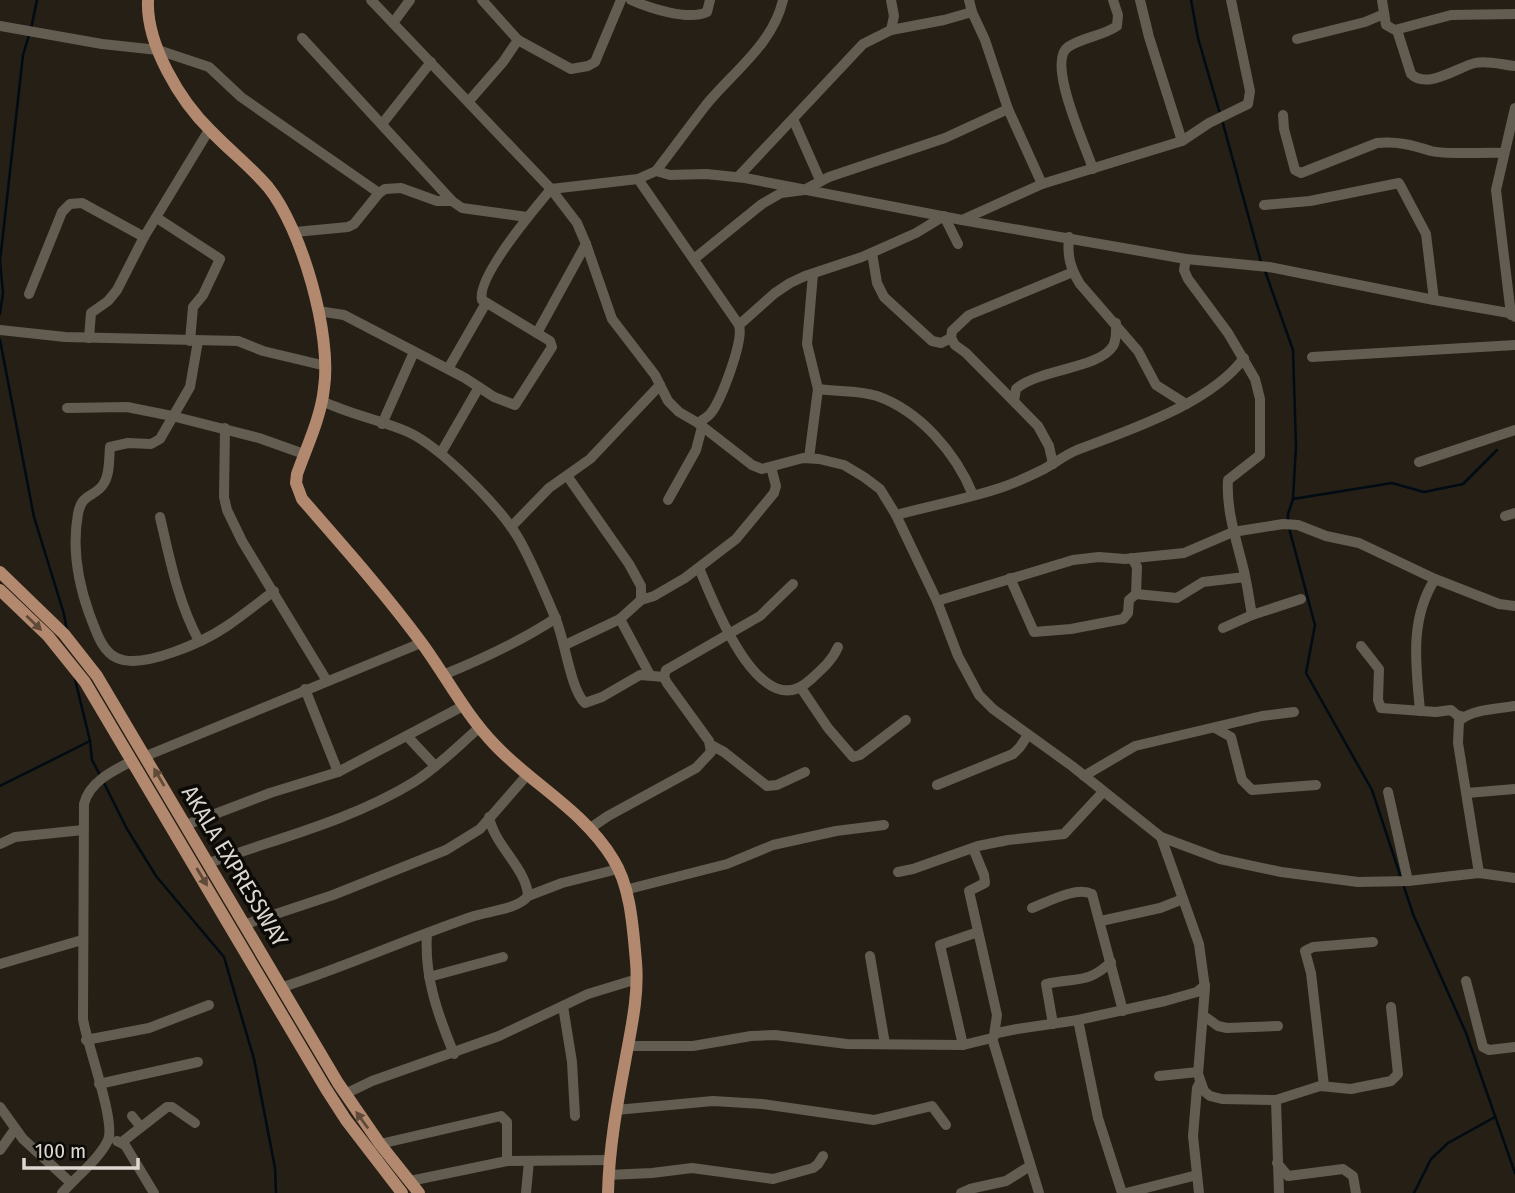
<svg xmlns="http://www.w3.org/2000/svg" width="1515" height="1193" viewBox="0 0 1515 1193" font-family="'Fira Sans Condensed',sans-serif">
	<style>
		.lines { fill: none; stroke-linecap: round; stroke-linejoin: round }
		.stream { stroke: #000b14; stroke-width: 2.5 }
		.minor { stroke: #635c51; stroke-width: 10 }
		.major { stroke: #b2896e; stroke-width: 12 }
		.oneway { fill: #5f4a3a }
		.labels { text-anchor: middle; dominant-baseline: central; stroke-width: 7; stroke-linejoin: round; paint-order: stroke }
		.street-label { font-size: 23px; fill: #dcd8d1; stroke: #0c0a06 }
	</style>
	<rect width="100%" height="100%" fill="#251f16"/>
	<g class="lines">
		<g class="stream">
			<path d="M1191,0l7,38 22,76"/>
			<path d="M31,29l6,-29"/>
			<path d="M1222,120l39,142"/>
			<path d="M0,261l23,-206 6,-20"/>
			<path d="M1264,268l29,82 3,96 -3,53 -5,15v7"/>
			<path d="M0,314l3,-21 -3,-32"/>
			<path d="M0,340l34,177 30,97 3,17"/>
			<path d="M1293,499l99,-16 32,9 39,-8 34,-34"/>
			<path d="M1289,528l26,97 -9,48 66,117 41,124 53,119 49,140"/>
			<path d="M75,679l15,62 2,19 9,17"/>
			<path d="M104,783l23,46 29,47 68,81 30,102 21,109 1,25"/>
			<path d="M0,786l90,-45"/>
			<path d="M1414,1193l17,-34 17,-16 47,-26"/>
		</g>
		<g class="minor">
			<path d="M371,0l180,189 26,34 9,21 26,75 43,56 13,26 11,11 19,11 54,42 10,4 41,-11 16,1 25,6 20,12 16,12 16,26 41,86 21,55 21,39 14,14 79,57 89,71 59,22 61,13 77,10 50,-1 71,-8 36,5"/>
			<path d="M482,0l36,40 53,29 17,-3 7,-4 26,-62"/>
			<path d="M631,0c18,8 57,21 76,12l3,-12"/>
			<path d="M969,0l3,12 13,28 23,69 34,75"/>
			<path d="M1140,0l9,37 33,104"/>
			<path d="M1382,0l4,25 9,5 56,-15 64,-1"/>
			<path d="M393,23l17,-23"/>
			<path d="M0,26l102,18 56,6 51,17 32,30 138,96"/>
			<path d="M891,30l3,-14 -3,-16"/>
			<path d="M1397,30l14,44c16,16 47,-7 64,-11 12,-3 28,2 40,3"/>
			<path d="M302,38l150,163 10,7 65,9"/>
			<path d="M1297,39l68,-17 19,-8"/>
			<path d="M469,101l34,-39 15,-22"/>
			<path d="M1283,115l1,14 11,41 6,3 76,-30c20,-2 35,2 54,8 16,4 54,1 73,2"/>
			<path d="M793,119l27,61"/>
			<path d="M382,124l49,-62"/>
			<path d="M1093,169c-7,-22 -47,-107 -25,-122 15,-10 35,-11 49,-21l1,-11 -5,-15"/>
			<path d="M656,171c17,-22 33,-44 50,-66 27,-33 67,-61 77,-105"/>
			<path d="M738,177l125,-133 28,-14 53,-10 28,-8"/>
			<path d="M638,179l101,146"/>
			<path d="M1264,205l46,-4 89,-18 27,51 8,66"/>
			<path d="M157,218l63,41 -17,36 -10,12 -3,34"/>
			<path d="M962,220l80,-36 140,-43 27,-18 39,-19 2,-13 -19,-91"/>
			<path d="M295,232l53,-5 6,-3 25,-31 6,-4 16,-1 36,13h15"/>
			<path d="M1069,237c-2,18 1,31 11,47l58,67 18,34 30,19"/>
			<path d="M872,253l5,30 7,14 48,44 9,2 10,-5 1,-7 17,-16 104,-43"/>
			<path d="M694,259l68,-55 19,-11 23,-3 25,-13 116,-39 63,-29"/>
			<path d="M1186,259l-2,11 4,9 40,54 27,46 5,20v56l-32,25c-2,29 8,59 15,87 4,15 6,32 9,48"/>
			<path d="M813,274l-6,70 11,45"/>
			<path d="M29,294l33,-82 8,-8 12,-1 62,34"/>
			<path d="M318,311l26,4 121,63 29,19 21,8 37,-58 -2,-6 -68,-41c-6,-22 53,-92 69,-111l87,-10 18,-8 14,4 36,-1 39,4 217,42 224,39 83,8 165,33 81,14v3"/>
			<path d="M1511,315l-15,-125 19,-82"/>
			<path d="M0,330l65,7 173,4 25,10 63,15"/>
			<path d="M537,333l49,-89"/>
			<path d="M89,338l2,-25 17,-12 9,-11 27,-53 65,-107"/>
			<path d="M951,338l4,7 11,8 72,73 11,20 4,18"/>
			<path d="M198,341l-8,46 -30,52 -9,5 -23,-1 -18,4c-1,10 0,27 -6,36 -8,15 -22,8 -26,31 -6,33 0,68 11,99 6,15 12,38 28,45 26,12 88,-17 110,-32 16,-11 31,-23 47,-35"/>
			<path d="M1312,357l203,-12"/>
			<path d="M448,369l38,-66"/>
			<path d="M322,401c27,13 58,19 86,31 33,15 93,76 111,107 14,25 25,52 36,78 10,22 15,72 30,86l17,-6 38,-22 24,2"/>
			<path d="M1014,401l2,-12c22,-20 83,-20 97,-43 4,-7 3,-15 3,-23"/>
			<path d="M67,408l60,-1 45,9 87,22 45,16"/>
			<path d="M698,423c4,-3 10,-6 13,-10 10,-13 33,-72 28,-88l36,-32 15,-10 15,-7 57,-19 54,-24 28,-17 14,28"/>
			<path d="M382,424l32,-72"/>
			<path d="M225,428l-1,69 3,13 15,31 85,140"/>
			<path d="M441,453l38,-66"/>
			<path d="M809,458l9,-69c20,3 40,1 59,7 43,15 79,57 96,99"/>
			<path d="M1419,462l96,-32"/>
			<path d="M568,477l61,87 12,22v14"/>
			<path d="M668,500l28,-50 6,-23"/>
			<path d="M896,515c34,-9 70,-16 104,-27 15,-5 30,-12 44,-19 11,-6 21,-14 33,-19 52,-20 133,-46 167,-92"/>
			<path d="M1505,516l10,-3"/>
			<path d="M160,517c10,43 18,85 39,124"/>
			<path d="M511,527l38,-39 41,-29 70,-74"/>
			<path d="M1132,558l5,9 -1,27"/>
			<path d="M699,568c14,33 61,159 111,112 11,-10 22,-19 28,-33"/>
			<path d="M1010,578l24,54 37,-3 52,-10 5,-6 1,-13 7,-6 41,4 26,-16 42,-5"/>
			<path d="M937,601l136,-41 26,-3 26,2 59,-6 49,-21 50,-8 15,1 28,11 33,7 76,36 64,25 16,2"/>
			<path d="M620,619l30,56"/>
			<path d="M1223,628l29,-13 49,-16"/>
			<path d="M565,645l55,-26 21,-19 13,-4 31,-18 51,-39 38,-46 2,-7 -5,-19"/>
			<path d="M1361,646l18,23 -1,31 3,8 55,4 15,-2 6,5 7,2"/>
			<path d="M443,675c39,-16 77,-33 113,-57"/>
			<path d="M801,688l27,40 25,29 7,-2 46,-35"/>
			<path d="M305,689l33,83"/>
			<path d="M1420,711c-4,-46 -11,-91 15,-132"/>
			<path d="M1215,728l16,9 11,43 10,10 64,-5"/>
			<path d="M407,736l28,30"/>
			<path d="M711,745l13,7 43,34 10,-1 28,-13"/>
			<path d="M146,756l275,-113"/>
			<path d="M1084,776l51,-30 127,-30 32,-4"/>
			<path d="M937,785l76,-31 7,-7 8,-12"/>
			<path d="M1388,792l20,89"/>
			<path d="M1467,793l48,-4"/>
			<path d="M489,817c5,28 38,52 39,79"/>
			<path d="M186,825l84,-32 68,-21 125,-66"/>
			<path d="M589,829l19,-13 88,-48 15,-16 -2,-11 -42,-58 -3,-6 2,-7 94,-54 33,-32"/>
			<path d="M1161,837l38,107 6,44 -7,86 6,17 6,5 12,3 54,1 44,-14 31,3 40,-8 7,-7 -7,-67"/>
			<path d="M0,844l15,-7 68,-7"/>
			<path d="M973,848l11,27 1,8 -16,8 28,124 -3,20"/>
			<path d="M209,863c69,-25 141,-42 205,-81 24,-15 44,-36 66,-55"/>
			<path d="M898,872l15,-3 65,-23 30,-6 56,-6 39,-42"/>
			<path d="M1479,873l-21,-130 1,-22c13,-12 39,-12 56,-15"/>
			<path d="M625,890l102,-26 46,-19 63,-14 48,-6"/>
			<path d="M1032,908c16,-6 44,-22 60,-14l31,117"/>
			<path d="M1101,921l59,-13 23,-9"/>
			<path d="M246,924l87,-29 113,-45 34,-21 48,-55"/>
			<path d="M427,934c-3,43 11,81 27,120"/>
			<path d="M870,956l15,88"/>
			<path d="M0,964l82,-24"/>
			<path d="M429,977l74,-20"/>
			<path d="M1466,981l17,66 6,3 26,-3"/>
			<path d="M283,987c64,-21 126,-49 191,-71 16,-5 44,-7 54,-20l34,-13 56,-14"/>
			<path d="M563,1006l9,56 3,54"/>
			<path d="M1204,1016l14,10 9,2 51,-2"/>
			<path d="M1078,1020l20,98 24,75"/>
			<path d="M1053,1024l-7,-40c29,-7 41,1 65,-22"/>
			<path d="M992,1038l47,155"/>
			<path d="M86,1040l63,-12 60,-23"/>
			<path d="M963,1045l-23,-100 38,-13"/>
			<path d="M628,1046h65l58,-10 24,-1 72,9 116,1 29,-7 5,-5 20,-4 61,-9 87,-19 32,-9 8,-7"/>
			<path d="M1159,1076l39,-4"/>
			<path d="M99,1084l99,-22"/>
			<path d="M1324,1086l-13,-113 -6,-22 8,-4 60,-5"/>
			<path d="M345,1094l27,-13 127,-45 89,-42 49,-15"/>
			<path d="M1276,1100l3,93"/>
			<path d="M0,1107l23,32 48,44"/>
			<path d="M616,1110l97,-9 49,3 112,16 58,-14 14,19"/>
			<path d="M132,1116l8,10"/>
			<path d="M117,1141l8,4 29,48"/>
			<path d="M122,1142l45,-35h5l23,16"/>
			<path d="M380,1144l121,-28 6,6v39"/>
			<path d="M0,1150l15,-21"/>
			<path d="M1277,1163l11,13 55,-7 10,7 3,17"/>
			<path d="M608,1175l44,-2 40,-5 81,11 40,-11 5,-4 5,-8"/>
			<path d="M410,1181l97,-20 102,-1"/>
			<path d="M62,1193c13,-15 39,-36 46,-53 8,-18 -21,-95 -25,-121l1,-215c5,-22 30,-34 48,-43"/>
			<path d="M526,1193l3,-32"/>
			<path d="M961,1193l9,-4 36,-8 24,-15"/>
			<path d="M1126,1193l71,-18"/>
			<path d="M1199,1193l-6,-57 4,-48 3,-6"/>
		</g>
		<g class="major">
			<path d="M148,0c-2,44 32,101 63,131 18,19 40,36 57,56 34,42 64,148 56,201 -3,29 -17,58 -27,86l-1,9 6,16c41,47 82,93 119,143 25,34 44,72 74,103 37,39 89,66 118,114 18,28 20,70 23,103 3,33 -5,67 -11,100 -8,43 -16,86 -17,131"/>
			<path d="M0,572l64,62 33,42 241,407 42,61 39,49"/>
			<path d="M0,590l48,46 37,46 241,407 20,31 56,73"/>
		</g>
	</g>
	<defs><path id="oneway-solid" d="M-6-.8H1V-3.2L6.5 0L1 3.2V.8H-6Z" transform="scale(1.75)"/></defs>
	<g class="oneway">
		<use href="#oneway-solid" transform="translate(34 623) rotate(44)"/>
		<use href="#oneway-solid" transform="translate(159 777) rotate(-120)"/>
		<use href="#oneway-solid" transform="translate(202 877) rotate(59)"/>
		<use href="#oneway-solid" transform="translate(362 1120) rotate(-126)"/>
	</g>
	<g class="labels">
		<g class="street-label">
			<text transform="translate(235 866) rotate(59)">AKALA EXPRESSWAY</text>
		</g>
	</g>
	<path d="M24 1158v10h114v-10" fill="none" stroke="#dcd8d1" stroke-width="3.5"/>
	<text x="35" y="1158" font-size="21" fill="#dcd8d1" stroke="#0c0a06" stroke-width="5" paint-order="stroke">100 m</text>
</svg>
